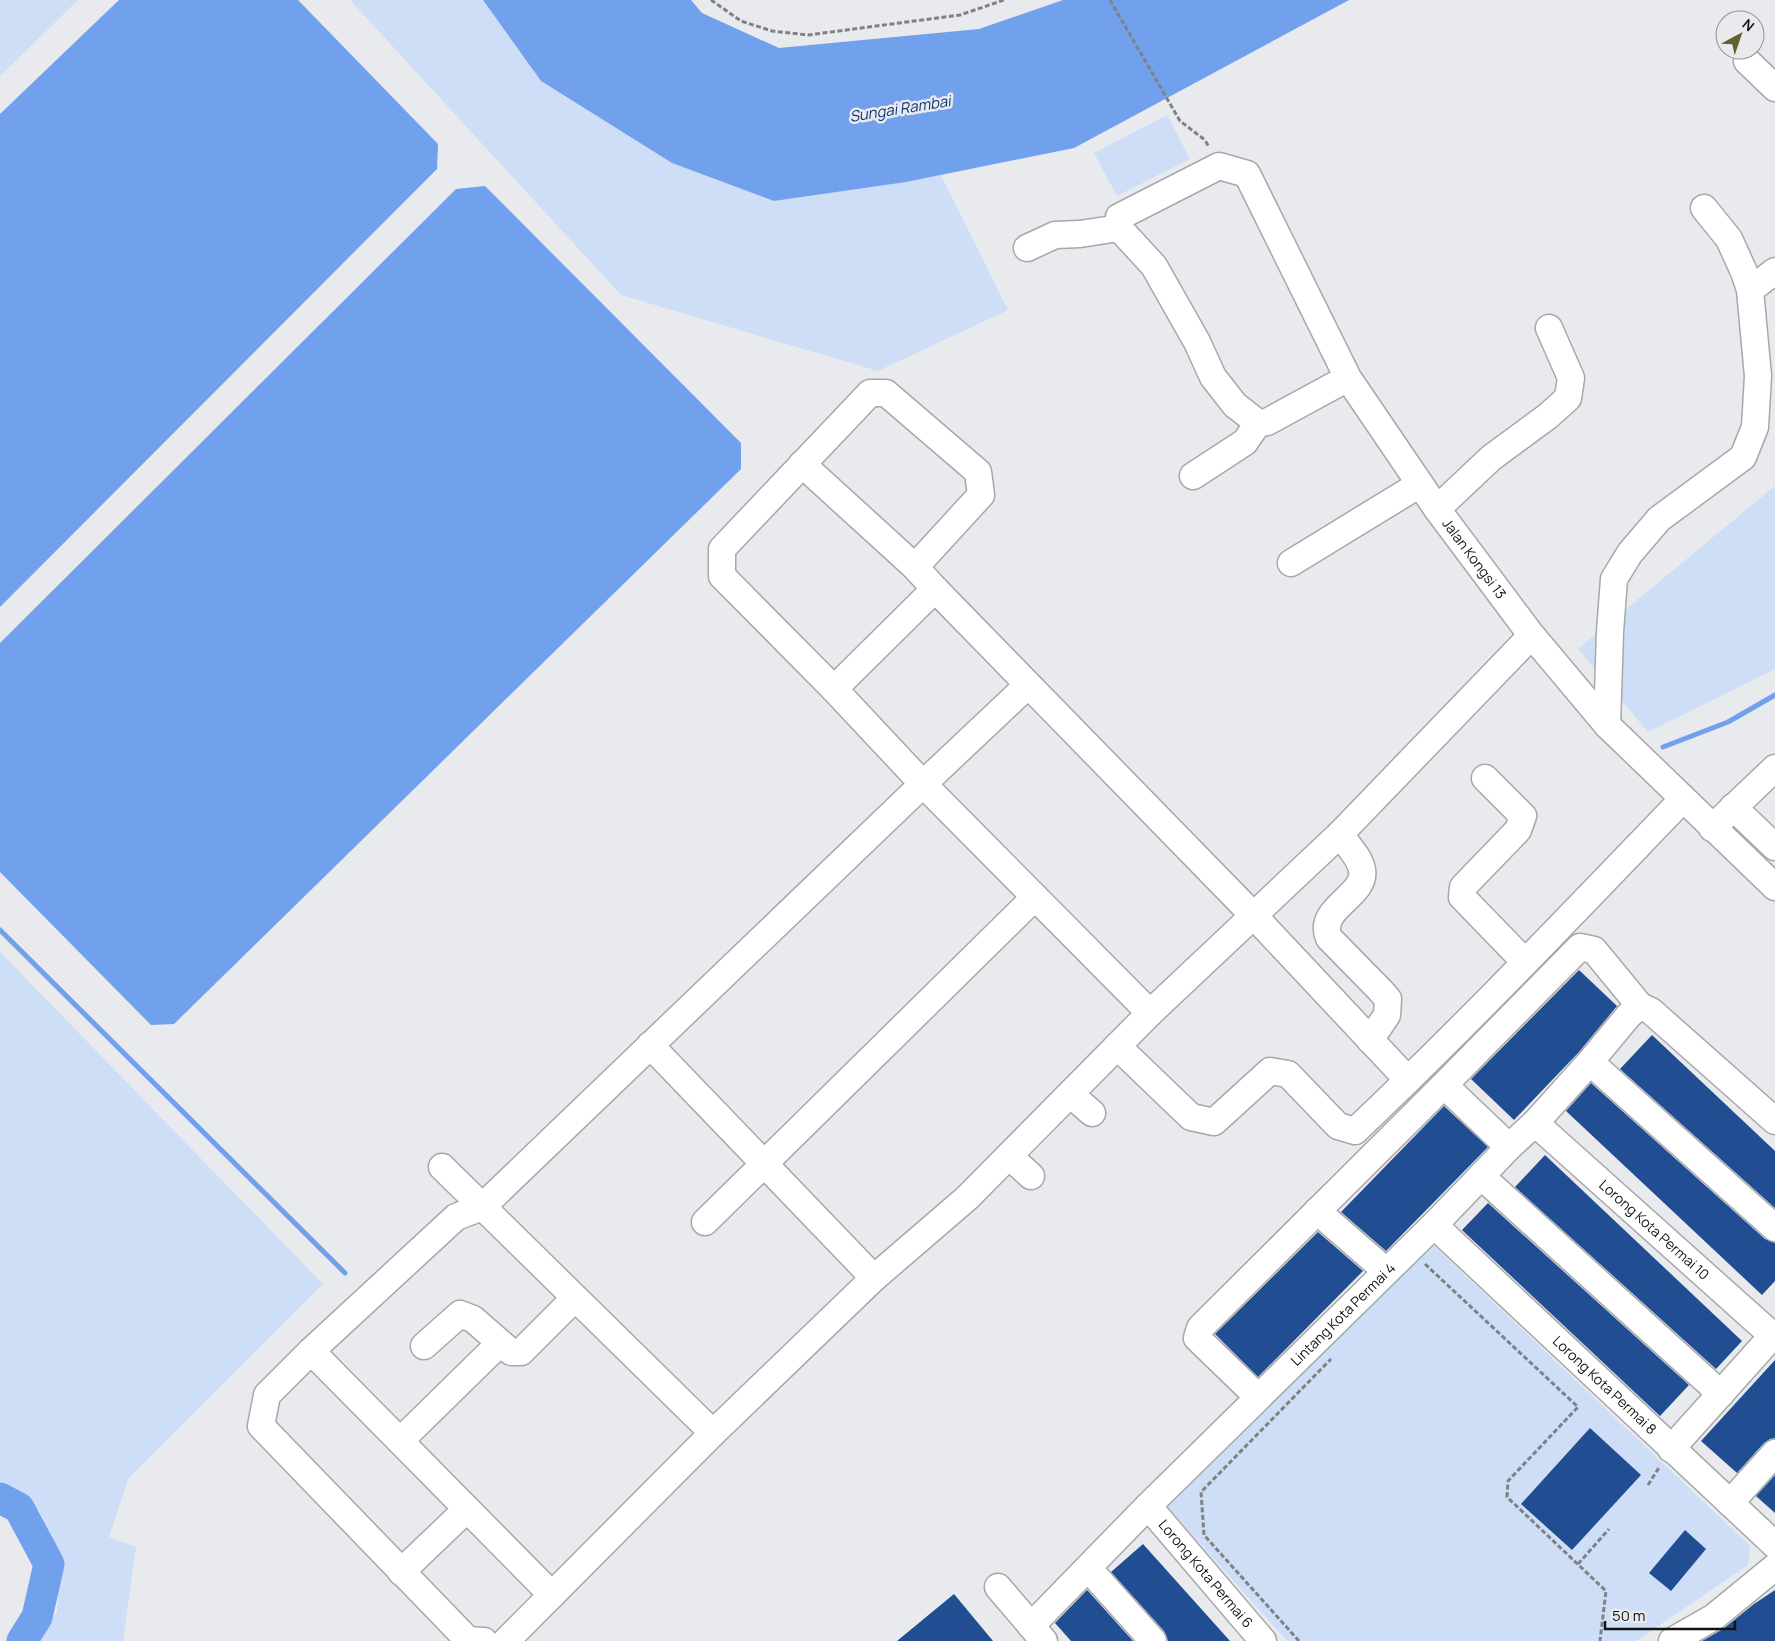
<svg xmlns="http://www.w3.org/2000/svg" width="1775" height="1641" viewBox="0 0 1775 1641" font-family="Manrope,sans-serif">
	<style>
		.green { fill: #cedef7 }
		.water { fill: #71a0ed }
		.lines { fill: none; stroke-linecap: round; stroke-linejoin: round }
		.stream { stroke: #71a0ed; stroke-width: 5 }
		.river { stroke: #71a0ed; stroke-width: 31 }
		.building { fill: #214d92 }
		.minor-casing { stroke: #a6a8ab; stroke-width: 29 }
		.path { stroke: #7f8183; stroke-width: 3; stroke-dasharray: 5 2.5; stroke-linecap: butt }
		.minor { stroke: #fff; stroke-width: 26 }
		.labels { text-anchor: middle; stroke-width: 5; stroke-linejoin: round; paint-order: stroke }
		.street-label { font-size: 14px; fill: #111213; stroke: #e8eaed }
		.water-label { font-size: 15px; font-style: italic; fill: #093477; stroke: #e8eaed }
	</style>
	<rect width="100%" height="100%" fill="#e8eaed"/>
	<g class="green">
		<path d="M0,0H78L0,76Z"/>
		<path d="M350,0H483L541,81L672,163L774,201L905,182L941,175L1008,310L878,371L621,295Z"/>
		<path d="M1167,115L1190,159L1117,196L1094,153Z"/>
		<path d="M1775,486V669L1648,732L1578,649Z"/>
		<path d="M0,952L323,1284L128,1479L109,1537L136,1547L123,1641H37L57,1612L60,1554L39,1511L0,1487Z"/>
		<path d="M1429,1241L1750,1546L1748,1565L1636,1641H1287L1165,1504Z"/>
	</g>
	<g class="water">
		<path d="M119,0H298L438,144L437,169L0,607V114Z"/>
		<path d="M483,0H691L702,13L779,48L979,29L1063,0H1349L1074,148L906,182L774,201L672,163L541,81Z"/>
		<path d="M485,186L741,443V469L174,1024L151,1025L0,872V643L456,189Z"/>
	</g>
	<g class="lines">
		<g class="stream">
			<path d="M1663,747L1728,722L1775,695"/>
			<path d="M0,930L345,1273"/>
		</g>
		<path class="river" d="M0,1498L19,1508L49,1564L37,1617L22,1641"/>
	</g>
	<g class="building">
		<path d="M1579,970L1617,1006L1579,1052L1514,1120L1471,1079Z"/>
		<path d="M1652,1035L1775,1151V1208L1620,1069Z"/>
		<path d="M1591,1083L1765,1239L1775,1243V1281L1762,1295L1566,1111Z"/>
		<path d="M1444,1106L1488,1147L1386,1251L1341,1212Z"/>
		<path d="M1545,1155L1742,1341L1716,1369L1515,1187Z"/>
		<path d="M1488,1203L1689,1385L1660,1416L1462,1230Z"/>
		<path d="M1318,1232L1363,1271L1258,1377L1215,1334Z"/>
		<path d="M1775,1360V1438L1770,1439L1764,1443L1737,1473L1701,1441Z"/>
		<path d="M1590,1428L1641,1475L1572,1550L1521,1504Z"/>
		<path d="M1775,1475V1513L1756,1496Z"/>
		<path d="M1685,1530L1706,1549L1671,1591L1649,1573Z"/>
		<path d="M1143,1544L1230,1641H1168L1164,1631L1111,1572Z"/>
		<path d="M1087,1590L1089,1592L1133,1641H1071L1055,1623Z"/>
		<path d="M1775,1590V1641H1702L1723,1629L1754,1604Z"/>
		<path d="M954,1594L993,1641H897Z"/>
	</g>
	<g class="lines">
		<defs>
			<g id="minor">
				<path d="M1747,61L1775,88"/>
				<path d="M1027,248L1055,235L1080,234L1119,228"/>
				<path d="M1750,290L1775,271"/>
				<path id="s1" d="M1348,378L1267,422L1258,423L1235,405L1213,377L1197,342L1154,266L1119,228V217L1219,166L1247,174L1348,378L1437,509L1529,632L1607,725L1775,887"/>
				<path d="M802,464L915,567L935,589L1254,916L1408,1080"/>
				<path d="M1193,476L1245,442L1258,423"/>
				<path d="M1437,509L1491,458L1548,416L1568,398L1571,378L1549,328"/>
				<path d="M1291,563L1420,484"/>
				<path d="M915,567L981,495L978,472L886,393H870L722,549V576L834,689L923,784L1150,1013"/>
				<path d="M834,689L935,589"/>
				<path d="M1607,725L1610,632L1614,579L1630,553L1659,519L1743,457L1755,427L1758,376L1750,290L1744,272L1729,239L1704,208"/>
				<path d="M1485,778L1523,816L1518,830L1463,887L1462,897L1525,962"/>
				<path d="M1733,807L1775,847"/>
				<path d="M1712,828L1775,768"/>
				<path d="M1340,834C1347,845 1360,857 1362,870C1367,896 1316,908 1329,938L1380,990L1388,999L1387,1015L1370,1040"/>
				<path d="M650,1045L874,1278"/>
				<path d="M1117,1046L1191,1117L1214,1122L1270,1071L1288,1074L1338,1126L1355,1131C1468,1024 1575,911 1682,800"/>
				<path d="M1590,1062L1775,1228"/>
				<path d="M1444,1085L1509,1147"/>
				<path d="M1070,1094L1092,1113"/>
				<path id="s2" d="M1535,1123L1773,1336"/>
				<path d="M1009,1156L1031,1176"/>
				<path d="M442,1167L713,1433"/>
				<path d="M1481,1176L1721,1394"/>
				<path d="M1317,1211L1386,1271"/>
				<path d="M705,1222L1035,897"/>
				<path id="s3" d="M1434,1225L1775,1545"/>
				<path d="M424,1346L460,1314L473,1319L511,1352H521L575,1298"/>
				<path d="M311,1351L552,1595"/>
				<path d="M1258,1397L1197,1338L1200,1328L1444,1085L1580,947L1594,950L1640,1006"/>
				<path d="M400,1441L500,1343"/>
				<path d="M1671,1449L1775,1333"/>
				<path d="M1730,1503L1775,1453"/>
				<path id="s4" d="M1148,1506L1263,1641"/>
				<path d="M1088,1568L1153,1641"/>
				<path d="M401,1572L467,1509"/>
				<path d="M998,1587L1044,1641"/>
				<path id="s5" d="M1031,1626L1148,1506L1434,1225L1509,1147L1535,1123L1590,1062L1629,1015L1640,1006L1651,1011L1775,1121"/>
				<path d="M484,1641L468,1640L261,1426L267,1395L311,1351L456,1217L482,1207L923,784L1028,685"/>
				<path d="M506,1641L713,1433L874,1278L967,1198L1150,1013L1340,834L1531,636"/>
				<path d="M1672,1641L1714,1617L1775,1567"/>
			</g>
		</defs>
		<use href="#minor" class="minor-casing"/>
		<g class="path">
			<path d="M711,0L741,21L772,31L808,35L960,15L1004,0"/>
			<path d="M1110,0L1180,121L1205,140L1209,147"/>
			<path d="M1425,1264L1578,1407L1508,1481L1507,1497L1606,1591L1600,1641"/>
			<path d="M1648,1485L1660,1466"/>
			<path d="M1578,1564L1609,1529"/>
			<path d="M1299,1641L1204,1535L1201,1492L1331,1359"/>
		</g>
		<use href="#minor" class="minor"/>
	</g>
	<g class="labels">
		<g class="street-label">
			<text dy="5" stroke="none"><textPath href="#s1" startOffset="944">Jalan Kongsi 13</textPath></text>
			<text dy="5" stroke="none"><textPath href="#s2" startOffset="160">Lorong Kota Permai 10</textPath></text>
			<text dy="5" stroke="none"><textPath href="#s5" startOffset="441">Lintang Kota Permai 4</textPath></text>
			<text dy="5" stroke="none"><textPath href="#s3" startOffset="234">Lorong Kota Permai 8</textPath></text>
			<text dy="5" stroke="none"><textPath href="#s4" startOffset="89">Lorong Kota Permai 6</textPath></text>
		</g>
		<g class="water-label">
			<text transform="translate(900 109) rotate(-9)" y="5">Sungai Rambai</text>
		</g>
	</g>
	<g transform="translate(1740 35) rotate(40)"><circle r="24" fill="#e8eaed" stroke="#929496"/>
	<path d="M0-4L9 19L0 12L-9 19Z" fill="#63612e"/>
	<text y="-8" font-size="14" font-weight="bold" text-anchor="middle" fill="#111213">N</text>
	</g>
	<path d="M1605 1621v8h130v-8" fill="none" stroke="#111213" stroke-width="2.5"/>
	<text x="1612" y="1621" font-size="15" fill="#111213" stroke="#e8eaed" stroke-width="4" paint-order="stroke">50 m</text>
</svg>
